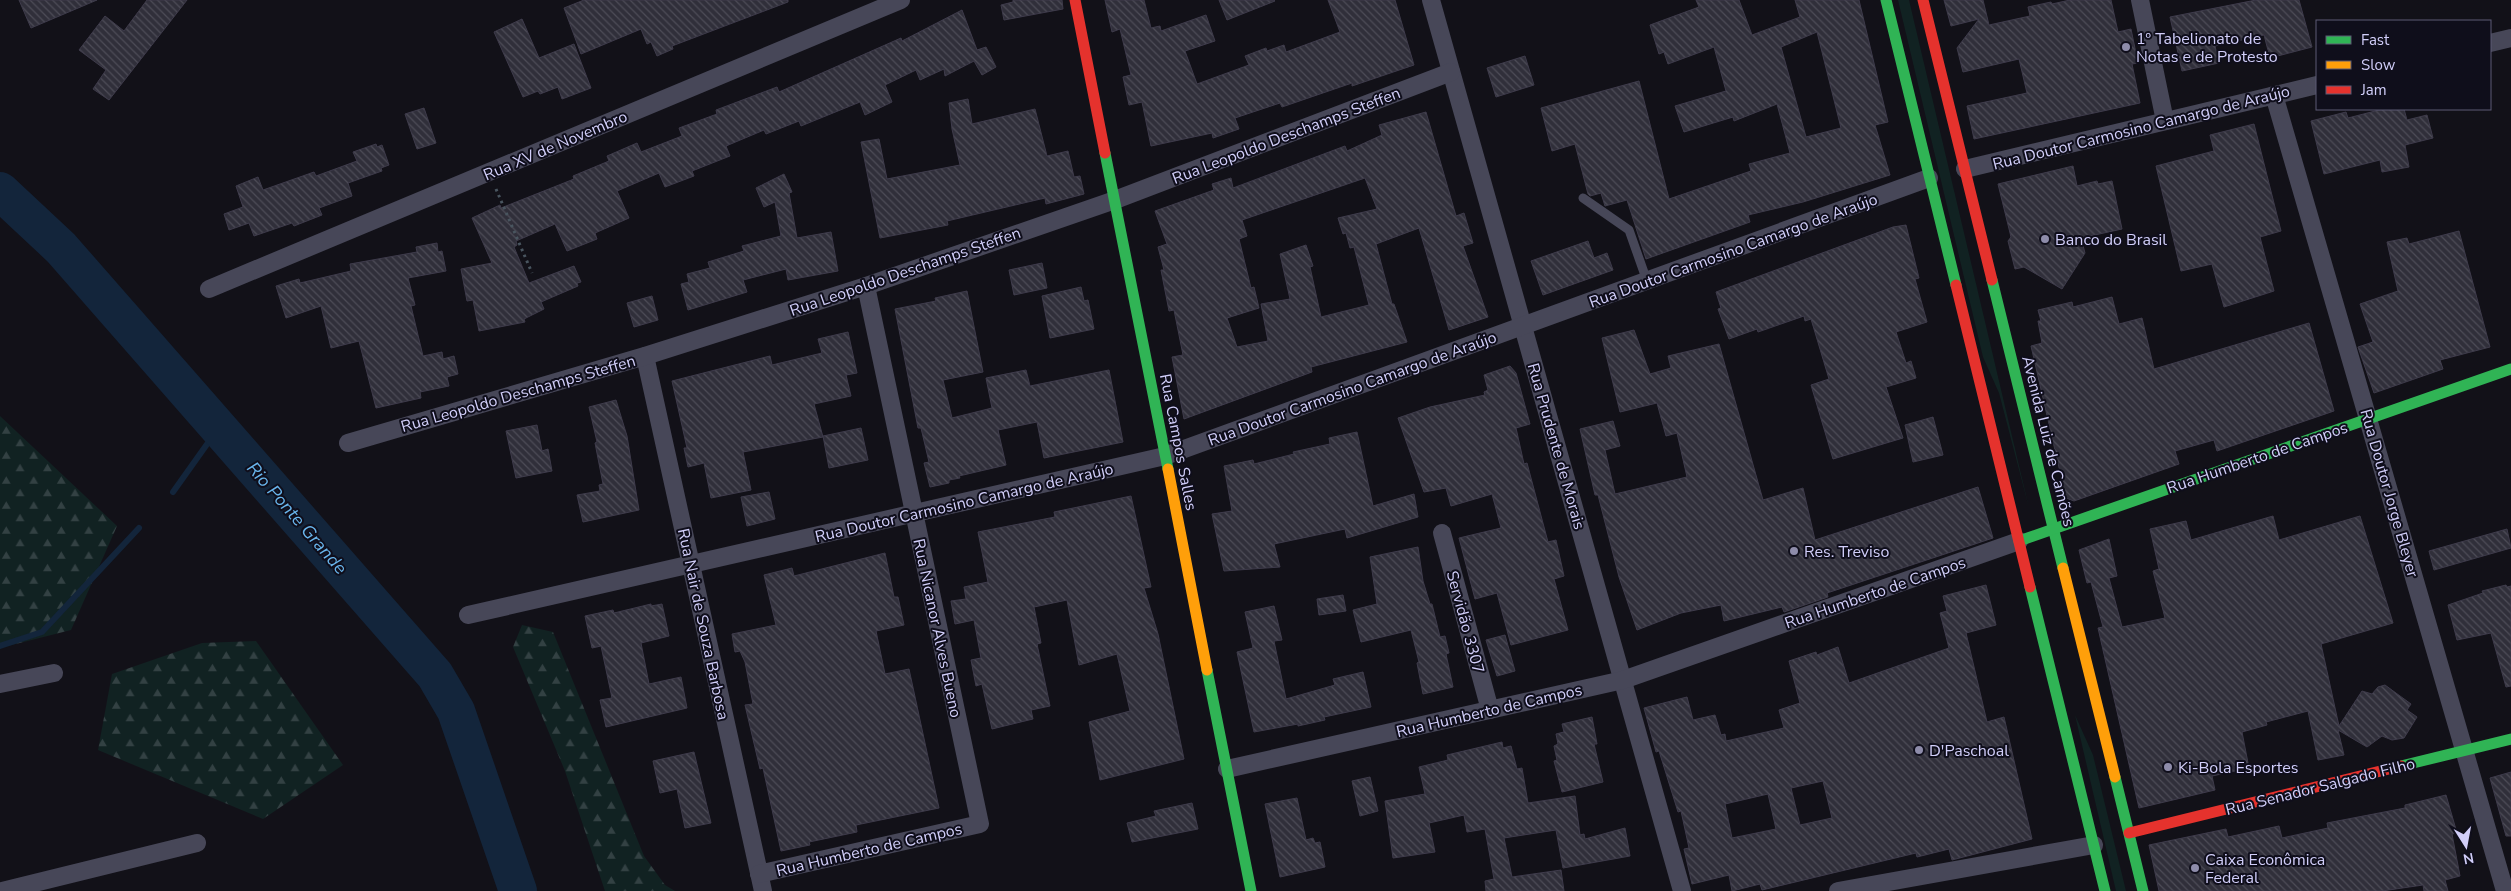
<svg xmlns="http://www.w3.org/2000/svg" width="2511" height="891" viewBox="0 0 2511 891" font-family="'Nunito Sans',sans-serif">
	<style>
		.grass { fill: #122 }
		.forest { fill: url(#forest-firs) }
		.lines { fill: none; stroke-linecap: round; stroke-linejoin: round }
		.stream { stroke: #13253b; stroke-width: 6 }
		.river { stroke: #13253b; stroke-width: 38 }
		.building { fill: url(#building-back-hatch); stroke: #3e3b4b; fill-rule: evenodd }
		.path { stroke: #49555f; stroke-width: 3; stroke-dasharray: 2.5 4; stroke-linecap: butt }
		.lane { stroke: #474758; stroke-width: 9 }
		.street { stroke: #474758; stroke-width: 18 }
		.fast { stroke: #30b455; stroke-width: 11 }
		.slow { stroke: #ff9f0a; stroke-width: 11 }
		.jam { stroke: #e5322d; stroke-width: 11 }
		.poi-dot { fill: #8e8caa; stroke: #0f0e1b; stroke-width: 2 }
		.labels { text-anchor: middle; stroke-width: 4; stroke-linejoin: round; paint-order: stroke }
		.poi-label { font-size: 16px; fill: #d1cef9; stroke: #0f0e1b; text-anchor: start }
		.street-label { font-size: 16px; fill: #d1cef9; stroke: #0f0e1b }
		.water-label { font-size: 18px; font-style: italic; fill: #69b5ec; stroke: #0f0e1b }
	</style>
	<defs>
		<pattern id="forest-firs" width="22" height="20" patternUnits="userSpaceOnUse" patternTransform="scale(1.25)"><rect width="22" height="20" fill="#122"/><path d="M5 1l3.5 6h-7zM16 11l3.5 6h-7z" fill="#334143"/></pattern>
		<pattern id="building-back-hatch" width="6" height="6" patternUnits="userSpaceOnUse" patternTransform="scale(1.25)"><rect width="6" height="6" fill="#302f3a"/><path d="M-1 5l2 2M0 0l6 6M5-1l2 2" fill="none" stroke="#4d4c57"/></pattern>
	</defs>
	<rect width="100%" height="100%" fill="#121118"/>
	<g class="grass">
		<path d="M1898,0H1909L2029,508L1999,393L1983,357Z"/>
		<path d="M2075,715L2093,755L2126,891H2116Z"/>
	</g>
	<g class="forest">
		<path d="M0,416L117,526L71,630L0,648Z"/>
		<path d="M522,625L553,632L644,856L665,885L675,891H605L565,771L513,647Z"/>
		<path d="M256,641L343,765L263,819L98,750L112,674L202,643Z"/>
	</g>
	<g class="lines">
		<g class="stream">
			<path d="M173,492L210,440L214,424"/>
			<path d="M0,646L42,632L139,528"/>
		</g>
		<path class="river" d="M0,191L61,248L435,675L456,711L518,891"/>
	</g>
	<g class="building">
		<path d="M19,0H97L31,28Z"/>
		<path d="M147,0H187L109,100L93,89L106,70L79,50L105,16L124,31Z"/>
		<path d="M584,0H788V2L672,46L673,49L657,56L651,42L647,44L641,29L581,54L564,8Z"/>
		<path d="M1013,0H1062L1063,9L1004,20L1001,5L1013,2Z"/>
		<path d="M1105,0H1144L1151,28L1160,26L1161,31L1206,15L1215,41L1185,51L1197,84L1249,65L1245,56L1266,48L1267,51L1284,45L1286,52L1340,32L1328,0H1395L1414,65L1352,86V83L1282,107L1280,103L1235,118L1239,129L1213,138L1212,133L1151,146L1142,102L1129,105L1123,77L1131,75L1120,29L1112,32Z"/>
		<path d="M1219,0H1274L1275,1L1227,20Z"/>
		<path d="M1696,0H1739L1752,35L1800,17L1795,0H1859L1888,122L1875,125L1890,175L1803,202L1748,215L1750,222L1646,259L1627,200L1605,206L1601,193L1590,196L1588,194L1575,144L1552,151L1541,108L1639,81L1669,199L1751,171L1749,164L1790,153L1777,104L1734,121L1733,117L1684,132L1675,106L1726,91L1714,47L1668,64L1664,52L1659,54L1650,25L1699,7ZM1817,32L1841,128L1806,137L1781,47Z"/>
		<path d="M1944,0H1983L1989,25L2030,16L2028,7L2051,2L2052,4L2070,0H2111L2118,32L2131,29L2138,63L2132,64L2140,103L1974,139L1967,106L2027,93L2019,59L1963,72L1957,48L1979,19L1951,26Z"/>
		<path d="M2256,0H2299L2312,47L2270,58L2264,35L2215,46L2219,63L2182,71L2170,17Z"/>
		<path d="M962,10L977,50L986,47L996,67L982,75L974,61L945,76L944,69L920,80L916,70L885,85L892,102L865,115L860,102L801,126L799,121L766,134L764,130L726,146L730,156L692,171L694,176L665,187L659,173L617,191L629,218L595,233L597,239L567,251L555,224L516,241L517,245L514,247L529,283L574,266L581,282L577,283L578,286L541,302L544,309L524,319L525,322L479,331L473,300L467,301L461,269L492,263L472,218L500,205L501,208L574,179L573,176L609,161L607,156L637,143L641,152L682,136L679,128L717,114L716,110L777,87L779,92L901,38L902,41Z"/>
		<path d="M522,19L539,58L574,44L591,88L562,99L558,87L540,94L538,91L523,97L494,32Z"/>
		<path d="M1525,56L1534,85L1496,97L1487,68Z"/>
		<path d="M968,99L972,124L1035,109L1047,156L1068,151L1074,177L1080,176L1084,194L1046,204L1045,198L947,221L948,225L880,238L861,142L879,139L887,179L960,165L952,129L949,103Z"/>
		<path d="M424,108L436,143L417,149L405,114Z"/>
		<path d="M2383,109H2404L2407,120L2427,115L2433,138L2405,145L2409,167L2382,172L2380,160L2324,174L2311,121L2346,112L2348,118Z"/>
		<path d="M1426,112L1456,216L1464,213L1473,243L1463,246L1488,317L1449,330L1419,228L1376,244L1392,304H1394L1407,342L1311,367L1312,372L1184,419L1172,357L1183,355L1174,310L1169,311L1161,270H1164L1158,247L1167,244L1155,211L1214,190L1212,184L1231,178L1233,188L1345,146L1347,151L1382,135L1379,125ZM1365,178L1377,209L1338,218L1343,234L1346,233L1350,248L1354,247L1369,305L1321,317L1310,267L1313,266L1306,245L1280,254L1290,299L1261,304L1268,341L1237,347L1227,318L1259,308L1254,287L1251,288L1239,239L1247,236L1242,220Z"/>
		<path d="M2254,124L2281,231L2260,237L2274,291L2224,307L2212,264L2181,271L2156,166L2214,151L2210,135Z"/>
		<path d="M376,144L377,147L382,145L389,165L381,168L382,171L348,183L352,196L319,208L322,215L294,226L292,223L254,236L249,223L229,230L224,214L243,207L236,186L258,177L263,190L314,172L316,176L357,161L353,152Z"/>
		<path d="M2073,166L2077,186L2097,181L2098,184L2112,181L2122,229L2081,238L2085,253L2062,289L2024,267L2015,269L2008,241L2011,237L1998,184Z"/>
		<path d="M784,174L792,192L789,193L797,238L831,232L838,271L788,280L786,269L743,280L747,292L688,310L681,284L689,282L687,274L710,268L708,262L744,251L742,246L781,236L775,202L764,207L756,188Z"/>
		<path d="M1906,225L1919,278L1915,279L1927,322L1896,332L1906,363L1911,361L1916,378L1886,387L1903,438L1833,459L1811,385L1829,379L1811,319L1805,321L1804,316L1758,332L1757,329L1729,339L1718,309L1721,308L1716,292L1893,227Z"/>
		<path d="M2459,231L2490,347L2440,360L2443,369L2374,393L2358,347L2373,342L2360,304L2398,291L2387,242L2407,238L2409,244Z"/>
		<path d="M1588,241L1594,258L1607,253L1613,270L1543,295L1531,261Z"/>
		<path d="M437,243L438,252L442,251L446,271L408,278L415,305L411,306L423,356L442,352L443,359L454,356L458,374L447,377L449,386L420,392L421,398L376,408L359,341L331,348L321,306L286,318L276,286L299,279L300,283L351,271L350,264L417,252L416,247Z"/>
		<path d="M1042,263L1047,288L1014,295L1009,270Z"/>
		<path d="M1081,287L1084,301L1088,300L1094,329L1050,338L1042,296Z"/>
		<path d="M967,291L983,372L943,380L952,418L992,408L986,378L1026,370L1030,386L1109,370L1123,442L1044,458L1037,422L998,430L1006,465L959,476L960,478L949,480V483L930,487L924,463L929,462L921,428H918L895,309L936,301L935,298Z"/>
		<path d="M652,296L658,320L634,327L627,303Z"/>
		<path d="M2112,297L2119,324L2142,318L2154,369L2309,323L2334,411L2217,451L2214,440L2175,451L2179,464L2074,501L2066,498L2031,346L2042,343L2038,321H2041L2038,310L2072,302L2073,307Z"/>
		<path d="M1634,330L1650,374L1671,368L1668,356L1719,344L1763,500L1803,488L1815,540L1978,487L1993,538L1827,593L1828,597L1784,612L1782,607L1724,621L1721,605L1681,613L1637,630L1619,577L1598,495H1595L1580,429L1613,421L1620,446L1605,450L1615,494L1687,477L1677,433L1666,436L1657,403L1620,412L1602,338Z"/>
		<path d="M848,332L857,373L846,375L851,396L814,404L823,437L743,452L751,490L711,498L704,463L688,467L684,448H687L672,381L770,356L772,365L822,353L818,339Z"/>
		<path d="M1510,366L1516,373L1530,424L1516,428L1524,464L1527,463L1548,542L1556,540L1564,576L1554,579L1568,630L1511,645L1497,593L1475,599L1459,538L1501,528L1492,494L1451,506L1446,488L1424,492L1398,418L1430,407L1485,395L1484,392L1488,390L1484,375Z"/>
		<path d="M616,400L627,436L639,510L583,522L577,495L600,491L599,485L603,484L595,443L597,442L589,407Z"/>
		<path d="M1933,417L1943,455L1913,462L1905,425Z"/>
		<path d="M537,425L542,451L548,449L552,471L516,478L506,431Z"/>
		<path d="M861,428L868,460L829,468L823,436Z"/>
		<path d="M1357,432L1373,506L1414,494L1418,517L1347,538L1345,529L1274,544L1280,567L1224,571L1212,514L1232,511L1224,466L1253,460L1254,464L1294,454L1293,452L1330,444L1329,438Z"/>
		<path d="M769,492L775,519L747,526L741,497Z"/>
		<path d="M1131,496L1151,587L1144,588L1158,634L1184,759L1100,780L1089,722L1130,711L1117,654L1079,665L1067,600L1034,607L1041,643L1037,644L1050,706L1031,710L1033,719L992,729L982,684L976,686L971,660L981,658L974,620L955,624L951,601L966,599L964,587L988,582L978,532L1055,517L1054,512Z"/>
		<path d="M2273,516L2279,540L2360,516L2393,623L2321,644L2339,726L2362,691L2372,694L2378,687L2385,685L2411,704L2407,710L2417,717L2404,738L2392,740L2382,736L2367,747L2338,730L2344,755L2318,760L2308,711L2266,722L2267,725L2242,732L2249,768L2212,776L2215,790L2139,808L2098,628L2103,627L2091,582L2087,583L2079,550L2109,539L2117,576L2109,578L2122,627L2165,618L2153,571L2159,569L2150,529L2186,521L2191,540Z"/>
		<path d="M2507,529L2511,548L2434,570L2429,551Z"/>
		<path d="M1418,547L1423,581L1430,604H1432L1440,637L1445,636L1449,653L1446,654L1453,687L1423,694L1417,663L1419,662L1411,630L1361,642L1353,610L1377,604L1370,557Z"/>
		<path d="M885,553L894,597H898L904,625L876,631L885,674L909,669L939,808L856,825L857,832L809,842L810,845L781,851L763,768L760,769L745,705L753,704L745,662L740,651L735,652L732,634L776,625L764,575L792,568L794,576Z"/>
		<path d="M1986,585L1996,625L1966,633L1987,722L2004,717L2032,839L1952,860L1949,849L1917,857L1916,853L1762,890L1760,884L1732,891L1729,875L1692,884L1684,849L1689,848L1681,811L1678,812L1659,751L1656,752L1644,708L1687,697L1693,720L1715,715L1721,735L1725,734L1726,741L1784,728L1779,710L1800,703L1789,661L1816,652L1817,655L1838,647L1849,683L1949,648L1940,613L1947,611L1943,596ZM1823,781L1832,818L1800,825L1791,788ZM1768,794L1776,829L1732,838L1725,804Z"/>
		<path d="M2506,585L2507,587L2511,586V686L2506,687L2491,633L2457,640L2448,605L2483,593L2482,591Z"/>
		<path d="M1343,595L1346,611L1319,615L1317,599Z"/>
		<path d="M651,604V606L662,604L669,636L641,643L649,684L681,677L687,708L606,727L600,700L612,698L601,646L592,648L585,616L613,610L614,613Z"/>
		<path d="M1274,606L1282,640L1274,641L1286,699L1335,685L1333,679L1363,672L1371,707L1324,717L1325,720L1298,726V724L1254,732L1237,652L1253,648L1245,612Z"/>
		<path d="M1505,635L1515,671L1497,676L1486,640Z"/>
		<path d="M1592,717L1597,744H1594L1603,782L1562,792L1554,761L1557,760L1554,746L1558,744L1556,734L1564,732L1562,724Z"/>
		<path d="M1502,742L1503,748L1511,746L1517,769L1522,768L1528,803L1575,796L1580,835L1584,834L1585,839L1625,828L1630,856L1563,868L1556,830L1504,838L1512,877L1561,870L1564,891H1486L1485,881L1494,879L1485,829L1467,832L1464,815L1429,823L1435,852L1393,858L1385,801L1425,794L1419,767L1448,760L1447,755Z"/>
		<path d="M694,752L711,823L685,828L677,789L660,793L653,761Z"/>
		<path d="M2511,772V836H2506L2490,778Z"/>
		<path d="M1370,777L1378,811L1360,816L1352,781Z"/>
		<path d="M2446,795L2457,833L2452,834L2460,876L2445,880L2448,891H2424L2423,885L2382,891H2159L2149,845L2226,829L2228,837L2279,826L2282,838L2328,828L2327,823L2405,808V805Z"/>
		<path d="M1297,798L1306,840L1313,838L1315,843L1320,842L1325,867L1280,877L1265,804Z"/>
		<path d="M1192,803L1198,829L1132,842L1127,823L1156,816L1154,811Z"/>
	</g>
	<g class="lines">
		<path class="path" d="M496,189L532,273"/>
		<path class="lane" d="M1583,198L1629,230L1647,281"/>
		<g class="street">
			<path d="M1431,0L1682,891"/>
			<path d="M2140,0L2165,121"/>
			<path d="M2490,43L2511,38"/>
			<path d="M2274,95L2505,891"/>
			<path d="M1965,169L2317,85"/>
			<path d="M209,289L901,0"/>
			<path d="M645,356L763,891"/>
			<path d="M348,443L645,356L866,286L1115,200L1451,72"/>
			<path d="M1442,533L1490,710"/>
			<path d="M468,615L1165,456L1929,178"/>
			<path d="M0,684L54,673"/>
			<path d="M1227,769L1623,680L2019,541"/>
			<path d="M759,874L980,824L866,286"/>
			<path d="M2,891L197,843"/>
			<path d="M1838,891L2094,845"/>
		</g>
		<g class="fast">
			<path d="M1886,0L1956,285"/>
			<path d="M1105,153L1168,469"/>
			<path d="M1992,280L2063,568"/>
			<path d="M2019,541L2511,369"/>
			<path d="M2030,587L2105,891"/>
			<path d="M1207,670L1251,891"/>
			<path d="M2401,766L2511,739"/>
			<path d="M2115,777L2143,891"/>
		</g>
		<g class="slow">
			<path d="M1168,469L1207,670"/>
			<path d="M2063,568L2115,777"/>
		</g>
		<g class="jam">
			<path d="M1075,0L1105,153"/>
			<path d="M1923,0L1992,280"/>
			<path d="M1956,285L2030,587"/>
			<path d="M2129,833L2401,766"/>
		</g>
	</g>
	<g class="poi-dot">
		<circle cx="2126" cy="47" r="5"/>
		<circle cx="2045" cy="239" r="5"/>
		<circle cx="1794" cy="551" r="5"/>
		<circle cx="1919" cy="750" r="5"/>
		<circle cx="2168" cy="767" r="5"/>
		<circle cx="2195" cy="868" r="5"/>
	</g>
	<g class="labels">
		<g class="poi-label">
			<text x="2136" y="44">1º Tabelionato de<tspan x="2136" dy="18">Notas e de Protesto</tspan></text>
			<text x="2055" y="245">Banco do Brasil</text>
			<text x="1804" y="557">Res. Treviso</text>
			<text x="1929" y="756">D'Paschoal</text>
			<text x="2178" y="773">Ki-Bola Esportes</text>
			<text x="2205" y="865">Caixa Econômica<tspan x="2205" dy="18">Federal</tspan></text>
		</g>
		<g class="street-label">
			<text transform="translate(2141 127) rotate(-14)" y="6">Rua Doutor Carmosino Camargo de Araújo</text>
			<text transform="translate(1286 135) rotate(-21)" y="6">Rua Leopoldo Deschamps Steffen</text>
			<text transform="translate(555 145) rotate(-23)" y="6">Rua XV de Novembro</text>
			<text transform="translate(1733 250) rotate(-20)" y="6">Rua Doutor Carmosino Camargo de Araújo</text>
			<text transform="translate(905 271) rotate(-19)" y="6">Rua Leopoldo Deschamps Steffen</text>
			<text transform="translate(1352 388) rotate(-20)" y="6">Rua Doutor Carmosino Camargo de Araújo</text>
			<text transform="translate(518 393) rotate(-16)" y="6">Rua Leopoldo Deschamps Steffen</text>
			<text transform="translate(2049 441) rotate(76)" y="6">Avenida Luiz de Camões</text>
			<text transform="translate(1179 442) rotate(79)" y="6">Rua Campos Salles</text>
			<text transform="translate(1557 446) rotate(74)" y="6">Rua Prudente de Morais</text>
			<text transform="translate(2257 457) rotate(-19)" y="6">Rua Humberto de Campos</text>
			<text transform="translate(2390 493) rotate(74)" y="6">Rua Doutor Jorge Bleyer</text>
			<text transform="translate(964 502) rotate(-13)" y="6">Rua Doutor Carmosino Camargo de Araújo</text>
			<text transform="translate(1875 592) rotate(-19)" y="6">Rua Humberto de Campos</text>
			<text transform="translate(1466 622) rotate(75)" y="6">Servidão 3307</text>
			<text transform="translate(704 624) rotate(78)" y="6">Rua Nair de Souza Barbosa</text>
			<text transform="translate(938 628) rotate(78)" y="6">Rua Nicanor Alves Bueno</text>
			<text transform="translate(1489 710) rotate(-13)" y="6">Rua Humberto de Campos</text>
			<text transform="translate(2320 786) rotate(-14)" y="6">Rua Senador Salgado Filho</text>
			<text transform="translate(869 849) rotate(-13)" y="6">Rua Humberto de Campos</text>
		</g>
		<g class="water-label">
			<text transform="translate(297 518) rotate(49)" y="6">Rio Ponte Grande</text>
		</g>
	</g>
	<rect x="2316" y="20" width="175" height="90" fill="#0f0e1b" stroke="#5d5b74"/>
	<rect x="2326" y="36" width="25" height="8" fill="#30b455" stroke="#5d5b74"/>
	<text x="2361" y="45" font-size="15" fill="#d1cef9">Fast</text>
	<rect x="2326" y="61" width="25" height="8" fill="#ff9f0a" stroke="#5d5b74"/>
	<text x="2361" y="70" font-size="15" fill="#d1cef9">Slow</text>
	<rect x="2326" y="86" width="25" height="8" fill="#e5322d" stroke="#5d5b74"/>
	<text x="2361" y="95" font-size="15" fill="#d1cef9">Jam</text>
	<g transform="translate(2466 846) rotate(169)" stroke="#0f0e1b" stroke-width="4" paint-order="stroke">
	<path d="M0-4L9 19L0 12L-9 19Z" fill="#d1cef9"/>
	<text y="-8" font-size="14" font-weight="bold" text-anchor="middle" fill="#d1cef9">N</text>
	</g>
</svg>
